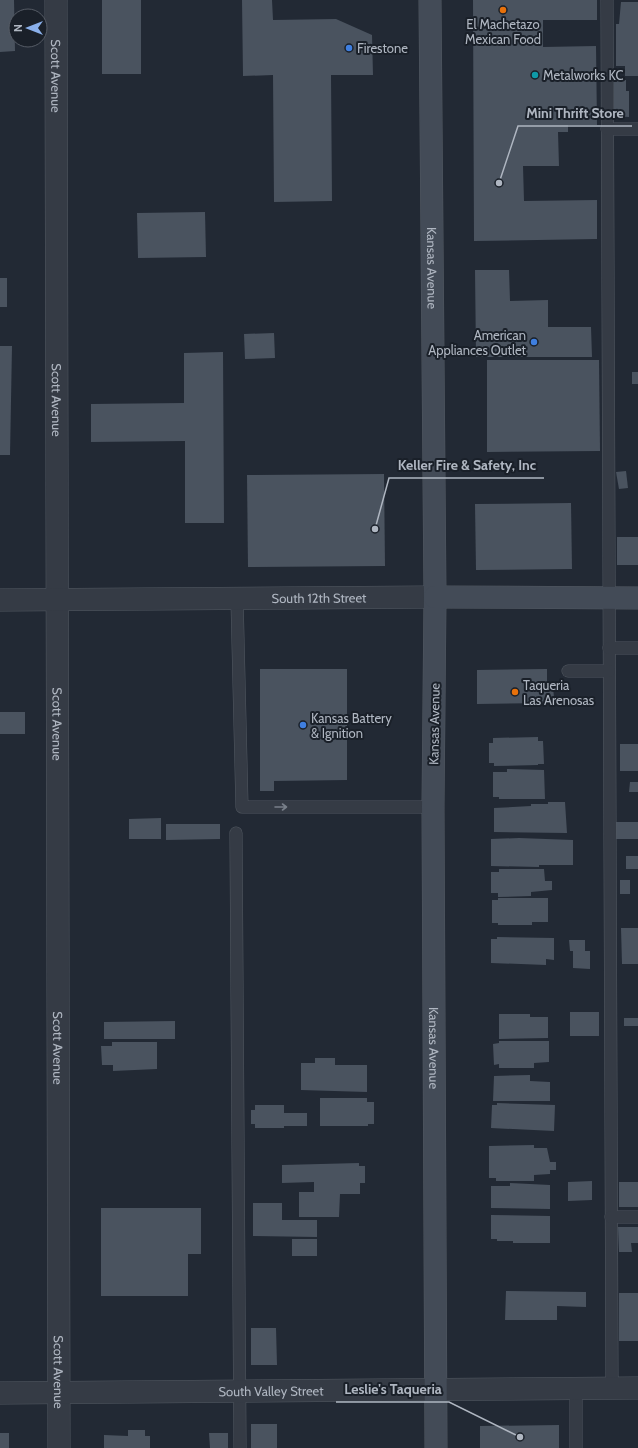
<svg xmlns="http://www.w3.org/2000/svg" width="638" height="1448" viewBox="0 0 638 1448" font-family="Cabin,sans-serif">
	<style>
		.building { fill: #4a535f }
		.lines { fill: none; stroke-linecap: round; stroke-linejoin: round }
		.lane-casing { stroke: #525962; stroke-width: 13 }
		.street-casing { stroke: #525962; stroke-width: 23 }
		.secondary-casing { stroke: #525962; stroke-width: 23 }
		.lane { stroke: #353b45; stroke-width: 12 }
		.street { stroke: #353b45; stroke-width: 22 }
		.secondary { stroke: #434b57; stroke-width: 22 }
		.oneway { stroke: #787f89 }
		.food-dot { fill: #e8710a; stroke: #1a2029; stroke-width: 1.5 }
		.shop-dot { fill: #3f7fe0; stroke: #1a2029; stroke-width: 1.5 }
		.culture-dot { fill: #0f9aa8; stroke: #1a2029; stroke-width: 1.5 }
		.labels { text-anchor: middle; stroke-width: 4; stroke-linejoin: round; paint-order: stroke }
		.poi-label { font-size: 13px; fill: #afb6c1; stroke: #1a2029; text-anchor: start }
		.street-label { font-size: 13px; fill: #afb6c1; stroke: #1a2029 }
		.leader { fill: none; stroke: #afb6c1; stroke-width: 1.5 }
		.callout-dot { fill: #afb6c1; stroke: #1a2029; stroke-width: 1.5 }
		.callout-label { font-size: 14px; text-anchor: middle; font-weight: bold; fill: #afb6c1; stroke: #1a2029; stroke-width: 4; stroke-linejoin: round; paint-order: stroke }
	</style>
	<rect width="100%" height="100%" fill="#222934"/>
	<g class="building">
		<path d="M0,0H14L15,51L0,52Z"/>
		<rect x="102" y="0" width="39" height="74"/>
		<path d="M242,0H272L273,20L336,19L372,35L373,75H331L332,201L274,202L273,75L243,76Z"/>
		<path d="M473,0H597V20H543V47L596,46L597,125H568V132H558L559,166H523L524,201L597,200V239L474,241Z"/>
		<path d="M621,2H638V76H625V66H616V24H619Z"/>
		<path d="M614,80H626V91H629V117L614,116Z"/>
		<path d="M205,212L206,257L138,258L137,213Z"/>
		<path d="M475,270H509L510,301L548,300V327H591L592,357H476Z"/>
		<rect x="0" y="278" width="7" height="29"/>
		<path d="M274,333L275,358L245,359L244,334Z"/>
		<path d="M0,346H12L10,455H0Z"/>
		<path d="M223,352L224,523H185V441L91,442V404L184,403V353Z"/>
		<path d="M487,360H599L600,451L487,452Z"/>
		<rect x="632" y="372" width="6" height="12"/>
		<path d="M626,471L628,488L619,489L616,472Z"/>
		<path d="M384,474L385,566L248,567L247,475Z"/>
		<path d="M571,503L572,569L476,570L475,504Z"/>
		<rect x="617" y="537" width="21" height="28"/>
		<path d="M260,669H347V780L274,781V791H260Z"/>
		<path d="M547,669V686H553L554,698H547V703L477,704V670Z"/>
		<rect x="0" y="712" width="25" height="22"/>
		<path d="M538,737V741H543L544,764H538V765L494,766V763H489V743H493V738Z"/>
		<rect x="620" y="744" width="18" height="27"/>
		<path d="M507,769L544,770L545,799H499V797H493V772H507Z"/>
		<path d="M630,782H638V792H629Z"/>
		<path d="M548,802H565L567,833L494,832V808L531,806V804H548Z"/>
		<path d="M161,818V839H129V819Z"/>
		<rect x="616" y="822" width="22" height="17"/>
		<path d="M166,824H220V839L166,840Z"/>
		<path d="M519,838L573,840V865H539V867L491,866V839Z"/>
		<rect x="626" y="856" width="12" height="13"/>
		<path d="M499,869H544L545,881H552V890L531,892V896L498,897V893H491V872H499Z"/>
		<rect x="620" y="880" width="10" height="14"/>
		<path d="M498,898H548V922H532V925H498V923H492V900H498Z"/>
		<path d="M621,928H638V964H622Z"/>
		<path d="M497,937L554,938V960L546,959V965L491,963V939H497Z"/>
		<path d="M569,940H585V951H578H590V969L573,968V951H570Z"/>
		<rect x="570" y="1012" width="29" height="24"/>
		<path d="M499,1014H530V1017H548V1038L499,1039Z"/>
		<rect x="624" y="1018" width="14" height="8"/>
		<path d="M175,1021V1039H104V1022Z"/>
		<path d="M499,1041H549V1062L534,1063V1068H499V1064L494,1065L493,1044L499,1043Z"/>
		<path d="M112,1042H157V1069L113,1071V1065H102L101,1046H112Z"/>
		<path d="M315,1058H335V1065H367V1092L301,1090V1063H315Z"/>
		<path d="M530,1075V1081L550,1082V1101H493L494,1076Z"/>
		<path d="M320,1098H367V1102H374V1124H368V1126H320Z"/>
		<path d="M497,1103L555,1105L554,1131L491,1128L492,1105H497Z"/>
		<path d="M255,1105H284V1113H307V1126H284V1128H255V1124H251V1110H255Z"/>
		<path d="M534,1145V1148H547L550,1162H556V1170H550V1174L534,1175V1181H496V1178H489V1146Z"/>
		<path d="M359,1163V1166H365V1183H360V1194H340L339,1217H299V1192H314V1182L282,1183V1165Z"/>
		<path d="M592,1181V1200L568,1201V1182Z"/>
		<rect x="619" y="1182" width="19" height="25"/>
		<path d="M510,1183L550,1185V1209L491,1208V1186H510Z"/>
		<path d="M253,1203H282V1220H317V1237L253,1236Z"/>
		<path d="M101,1208H201V1254H188V1296H101Z"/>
		<path d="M491,1215L550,1216V1243H513V1241H497V1239H491Z"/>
		<path d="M618,1227H638V1243H631L632,1252H619Z"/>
		<rect x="292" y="1239" width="25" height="17"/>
		<path d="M506,1291L586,1292V1307L557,1306V1320H505Z"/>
		<rect x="619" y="1293" width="19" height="48"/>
		<path d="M251,1328H276L277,1365H251Z"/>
		<rect x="251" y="1424" width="26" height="24"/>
		<path d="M559,1425V1448H480V1426Z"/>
		<path d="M128,1430H145V1436H150V1448H104V1435L128,1436Z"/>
		<rect x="0" y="1433" width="9" height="15"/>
		<path d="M209,1433H228V1448H210Z"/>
	</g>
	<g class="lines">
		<defs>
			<g id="lane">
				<path d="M607,0L612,1388"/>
				<path d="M607,129H638"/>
				<path d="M237,599L242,807H433"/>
				<path d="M609,648H638"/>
				<path d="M568,671H609"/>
				<path d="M236,833L240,1448"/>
				<path d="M611,1217H638"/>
				<path d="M576,1388V1448"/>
			</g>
			<g id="street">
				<path id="s1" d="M56,0L59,1448"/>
				<path id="s2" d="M0,600L435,597"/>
				<path id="s3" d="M0,1393L638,1388"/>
			</g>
			<g id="secondary">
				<path id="s4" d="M430,0L435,597L433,807L436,1448"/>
				<path d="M435,597L638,598"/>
			</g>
		</defs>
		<use href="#lane" class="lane-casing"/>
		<use href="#street" class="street-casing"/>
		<use href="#secondary" class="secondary-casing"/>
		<use href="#lane" class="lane"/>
		<use href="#street" class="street"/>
		<use href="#secondary" class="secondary"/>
	</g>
	<defs><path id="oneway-shaft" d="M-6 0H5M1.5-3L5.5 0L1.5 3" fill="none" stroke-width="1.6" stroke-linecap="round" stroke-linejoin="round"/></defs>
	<use class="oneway" href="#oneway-shaft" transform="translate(281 807)"/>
	<g class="food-dot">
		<circle cx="503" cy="10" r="4"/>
		<circle cx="515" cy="692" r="4"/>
	</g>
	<g class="shop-dot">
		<circle cx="349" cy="48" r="4"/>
		<circle cx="534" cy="342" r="4"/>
		<circle cx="303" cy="725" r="4"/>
	</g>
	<circle class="culture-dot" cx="535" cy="75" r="4"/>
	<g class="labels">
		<g class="poi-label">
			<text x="503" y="29" text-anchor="middle">El Machetazo<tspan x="503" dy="15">Mexican Food</tspan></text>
			<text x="357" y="53">Firestone</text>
			<text x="543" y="80">Metalworks KC</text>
			<text x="526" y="340" text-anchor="end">American<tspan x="526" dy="15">Appliances Outlet</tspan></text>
			<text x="523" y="690">Taqueria<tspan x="523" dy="15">Las Arenosas</tspan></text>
			<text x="311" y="723">Kansas Battery<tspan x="311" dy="15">&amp; Ignition</tspan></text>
		</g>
		<g class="street-label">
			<text dy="5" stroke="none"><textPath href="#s1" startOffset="76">Scott Avenue</textPath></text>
			<text dy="5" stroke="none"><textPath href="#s4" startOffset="268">Kansas Avenue</textPath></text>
			<text dy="5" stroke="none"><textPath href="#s1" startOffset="400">Scott Avenue</textPath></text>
			<text dy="5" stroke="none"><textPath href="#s2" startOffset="319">South 12th Street</textPath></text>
			<text dy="5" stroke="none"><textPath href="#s1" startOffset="724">Scott Avenue</textPath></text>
			<text transform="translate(434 724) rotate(-89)" y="5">Kansas Avenue</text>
			<text dy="5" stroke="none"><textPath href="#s1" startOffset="1048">Scott Avenue</textPath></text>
			<text dy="5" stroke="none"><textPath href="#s4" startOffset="1048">Kansas Avenue</textPath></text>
			<text dy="5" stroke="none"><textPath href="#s1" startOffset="1372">Scott Avenue</textPath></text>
			<text dy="5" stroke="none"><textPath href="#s3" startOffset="271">South Valley Street</textPath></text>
		</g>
	</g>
	<path class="leader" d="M499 183L518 126H632M375 529L389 478H544M520 1437L449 1402H336"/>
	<g class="callout-dot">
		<circle cx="499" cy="183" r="4"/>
		<circle cx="375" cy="529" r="4"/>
		<circle cx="520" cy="1437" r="4"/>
	</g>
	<g class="callout-label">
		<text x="575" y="118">Mini Thrift Store</text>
		<text x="467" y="470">Keller Fire &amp; Safety, Inc</text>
		<text x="393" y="1394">Leslie's Taqueria</text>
	</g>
	<g transform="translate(28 28) rotate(270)"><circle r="19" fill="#1a2029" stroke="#565c66"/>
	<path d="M0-3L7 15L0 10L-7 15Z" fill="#8ab0eb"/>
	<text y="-6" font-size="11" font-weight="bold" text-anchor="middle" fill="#afb6c1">N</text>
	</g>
</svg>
